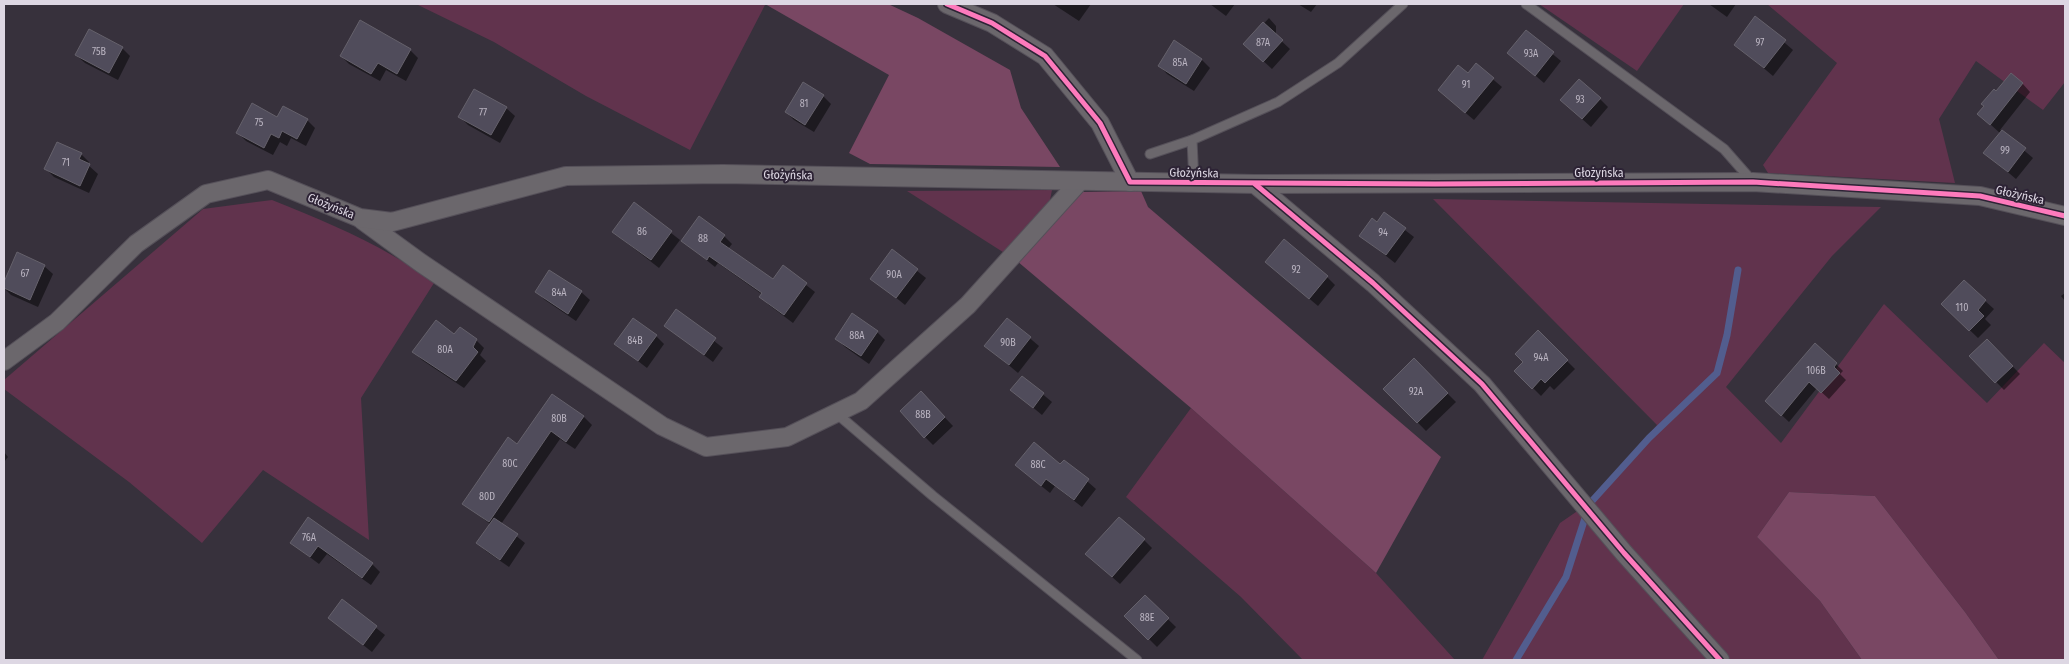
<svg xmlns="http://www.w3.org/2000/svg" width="2069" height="664" viewBox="0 0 2069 664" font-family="'Fira Sans Condensed',sans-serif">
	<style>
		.green { fill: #61334d }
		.forest { fill: #794763 }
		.shadow { fill: #0007 }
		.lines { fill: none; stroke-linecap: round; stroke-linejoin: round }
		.stream { stroke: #525d8e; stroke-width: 7 }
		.building { fill: #504c5b; stroke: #65616b }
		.service-casing { stroke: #555059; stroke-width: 11 }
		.minor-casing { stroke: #555059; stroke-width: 20 }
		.service { stroke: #6b676c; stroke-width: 9 }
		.minor { stroke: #6b676c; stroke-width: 18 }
		.cycleway-casing { stroke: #2d2335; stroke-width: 8 }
		.cycleway { stroke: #fd7abc; stroke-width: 5 }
		.labels { text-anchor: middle; stroke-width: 4; stroke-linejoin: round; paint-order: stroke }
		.number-label { font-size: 10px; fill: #bab4c1 }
		.street-label { font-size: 12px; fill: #ddd7e3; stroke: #2d2335 }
	</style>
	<rect width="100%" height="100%" fill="#37313c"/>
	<g class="green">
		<path d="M416,4H764L765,5L690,150L586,96L494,42Z"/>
		<path d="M1539,4H1684L1637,71Z"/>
		<path d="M1767,4H2065V82L2043,110L1976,61L1939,119L1955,183L1768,173L1763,165L1837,63Z"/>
		<path d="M1052,190L1049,205L1006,254L907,191Z"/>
		<path d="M1433,199L1881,207L1832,256L1726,387L1781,443L1884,304L1987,403L2044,343L2065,363V660H1999L1965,612L1875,496L1789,492L1757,537L1820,601L1862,660H1482L1560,523L1592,501L1657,425Z"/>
		<path d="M272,200C331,224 382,244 434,283L361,398L369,540L263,470L202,543L129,482L4,389V380L203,209Z"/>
		<path d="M1191,408L1376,573L1455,660H1303L1241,597L1126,497Z"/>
	</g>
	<g class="forest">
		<path d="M765,4H888L918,18L1010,70L1021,108L1060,167L870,164L849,153L889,75Z"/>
		<path d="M1141,191L1148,207L1441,457L1376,573L1191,408L1017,261L1083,192Z"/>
		<path d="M1789,492L1875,496L1965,612L1999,660H1862L1820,601L1757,537Z"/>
	</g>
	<g class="shadow">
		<path d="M1053,4H1091L1079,21Z"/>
		<path d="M1210,4H1235L1226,16Z"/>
		<path d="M1298,4H1317L1311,12Z"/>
		<path d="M1709,4H1736L1727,17Z"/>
		<path d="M1269,18L1276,26V36L1290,49L1272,69L1245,44Z"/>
		<path d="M1756,18L1793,50L1773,76L1735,44Z"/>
		<path d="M1526,32L1561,61L1544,83L1509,53Z"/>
		<path d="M1175,42L1202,60L1210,68L1194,91L1167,74L1159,65Z"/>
		<path d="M122,48L130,56L118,80L85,63L76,55Z"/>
		<path d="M410,50L418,58L406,81L386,70L380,81L349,64L341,56Z"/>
		<path d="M1476,65L1502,87L1474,120L1448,98Z"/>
		<path d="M2022,83L2030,92L2000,130L2033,158L2016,179L1985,153L2001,134L1979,114L1996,92Z"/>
		<path d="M823,96L831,104L814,132L794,120L786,112Z"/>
		<path d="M1600,99L1608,107L1591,127L1570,108Z"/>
		<path d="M506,108L515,116L500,143L468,125L460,117Z"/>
		<path d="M278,118L307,120L315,128L306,146L291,138L287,146L280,142L273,155L246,141L238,133Z"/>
		<path d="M81,154L89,162L88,165L98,174L89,193L54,177L46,169Z"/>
		<path d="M634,204L680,240L659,268L613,232Z"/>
		<path d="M1384,214L1414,237L1395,263L1361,236L1378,224Z"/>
		<path d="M724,236L732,244L728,249L773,281L783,267L815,292L793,323L769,305L761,297L763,295L718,263L715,267L683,241Z"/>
		<path d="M892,251L926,278L905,305L872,278Z"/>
		<path d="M18,254L44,266L53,274L38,307L11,295L4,288Z"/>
		<path d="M1266,262L1327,277L1335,285L1318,306Z"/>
		<path d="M550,272L581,292L590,300L576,321L545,300L537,292Z"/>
		<path d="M1964,282L1994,309L1985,319L1991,325L1978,338L1951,312Z"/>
		<path d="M2065,293V301L2061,296Z"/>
		<path d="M676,311L723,348L713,362L665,325Z"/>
		<path d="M1007,319L1039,346L1018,373L986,346Z"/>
		<path d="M877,332L885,340L869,364L845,347L837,339Z"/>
		<path d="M1538,332L1575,369L1554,390L1550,386L1541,396L1516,371L1525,362Z"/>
		<path d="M454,336L476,340L484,348L480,355L486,361L464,388L422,360L414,352Z"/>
		<path d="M656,336L664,344L647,368L616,344Z"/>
		<path d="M1987,340L2020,374L2004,390L1971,356Z"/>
		<path d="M1414,360L1456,402L1426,431L1385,389Z"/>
		<path d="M1836,364L1843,371L1840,374L1846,380L1829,399L1817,388L1789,422L1767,401Z"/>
		<path d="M1022,377L1052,402L1042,415L1012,390Z"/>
		<path d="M553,395L584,417L592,425L575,449L560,439L501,524L525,543L509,567L486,551L478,543L491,525L464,503L518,445Z"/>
		<path d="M929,401L953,426L933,445L925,437Z"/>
		<path d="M4,452L8,457L4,462Z"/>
		<path d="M1064,461L1096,489L1082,507L1055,486L1050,493L1025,473L1060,465Z"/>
		<path d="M308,519L372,564L380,572L371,585L327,554L319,564L291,543Z"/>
		<path d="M1144,540L1152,548L1120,584L1095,562Z"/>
		<path d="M1145,597L1176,627L1157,647L1126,616Z"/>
		<path d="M342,601L385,635L372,652L329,618Z"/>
	</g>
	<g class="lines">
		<g class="stream">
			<path d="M1592,501L1649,438L1717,373L1727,335L1738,270"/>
			<path d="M1516,660L1566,577L1585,518"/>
		</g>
	</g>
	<g class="building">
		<path d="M1755,16L1786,40L1764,68L1734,45Z"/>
		<path d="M360,20L411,49L397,74L378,63L371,74L340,56Z"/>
		<path d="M1263,22L1283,40L1263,62L1243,44Z"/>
		<path d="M89,29L123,47L109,73L75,55Z"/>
		<path d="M1526,30L1554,52L1535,76L1507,53Z"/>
		<path d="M1174,40L1202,59L1186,84L1158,66Z"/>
		<path d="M1476,63L1494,78L1465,113L1438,90L1458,65L1468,73Z"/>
		<path d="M2011,73L2023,83L1990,125L1977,114L1984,106L1981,104L1994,89L1996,91Z"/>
		<path d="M1579,79L1601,98L1582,119L1560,100Z"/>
		<path d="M803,82L824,95L805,125L785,112Z"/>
		<path d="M474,89L507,107L491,135L458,117Z"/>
		<path d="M252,103L277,117L283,106L308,119L297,139L282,131L279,138L271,134L264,148L236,133Z"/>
		<path d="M2002,130L2026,148L2008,172L1983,153Z"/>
		<path d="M57,142L82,153L79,159L90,164L80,186L44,169Z"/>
		<path d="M634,202L672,231L651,260L612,232Z"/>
		<path d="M1384,212L1406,228L1386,255L1359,236L1372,218L1377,222Z"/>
		<path d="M699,216L725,235L720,242L773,279L783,265L807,283L784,315L759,297L762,293L709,256L707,260L681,241Z"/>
		<path d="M1284,239L1328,276L1309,299L1265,262Z"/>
		<path d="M892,249L918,269L896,298L870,279Z"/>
		<path d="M17,252L45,265L30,300L4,288V282Z"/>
		<path d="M549,270L582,291L568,314L535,292Z"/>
		<path d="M1964,280L1986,300L1978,310L1984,316L1969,331L1941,304Z"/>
		<path d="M676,309L716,338L704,355L664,326Z"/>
		<path d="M852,313L878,331L861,356L835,339Z"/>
		<path d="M633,318L657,335L638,361L614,344Z"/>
		<path d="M1007,318L1031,337L1009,365L984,346Z"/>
		<path d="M436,320L454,334L460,327L477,339L473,347L478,352L456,381L412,352Z"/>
		<path d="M1538,330L1568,360L1545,383L1541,379L1532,389L1514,371L1523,362L1515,354Z"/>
		<path d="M1987,339L2013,366L1995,383L1969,356Z"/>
		<path d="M1815,343L1837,363L1834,367L1840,373L1821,393L1809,382L1781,416L1765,401Z"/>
		<path d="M1414,358L1448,393L1417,423L1383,389Z"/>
		<path d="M1022,376L1044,393L1033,408L1010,390Z"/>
		<path d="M921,391L945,417L924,438L900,411Z"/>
		<path d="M552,394L584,416L566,442L551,431L489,522L462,504L508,437L517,444Z"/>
		<path d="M1034,442L1060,464L1064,460L1089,479L1074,500L1046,479L1041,486L1015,465Z"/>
		<path d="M308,517L373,563L362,578L318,546L310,557L290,543Z"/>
		<path d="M1119,517L1145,539L1112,577L1085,554Z"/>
		<path d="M494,518L518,534L500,560L476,543Z"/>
		<path d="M1145,595L1169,618L1148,640L1124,616Z"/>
		<path d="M342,599L377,626L363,645L328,618Z"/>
	</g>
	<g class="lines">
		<defs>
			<g id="service">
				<path d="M1526,4L1724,149L1753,182"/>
				<path d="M1150,154L1192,140"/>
				<path d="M1194,183L1192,140L1278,102L1338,63L1403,4"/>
				<path d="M836,413L933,496L1137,660"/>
			</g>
			<g id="minor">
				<path d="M947,4L992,23L1045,56L1100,123L1130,182"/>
				<path d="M1255,184L1373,283L1482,384L1624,553L1720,660"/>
				<path d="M362,220L421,263L662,426L706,447L787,437L861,401L968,305L1079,182"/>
				<path d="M4,361L57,322L136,244L206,194L268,180L360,218L392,222L566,176L723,174L1255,184L1753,182L1980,196L2065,216"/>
			</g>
		</defs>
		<use href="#service" class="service-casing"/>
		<use href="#minor" class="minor-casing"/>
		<use href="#service" class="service"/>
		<use href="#minor" class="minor"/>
		<defs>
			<g id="cycleway">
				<path d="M947,4L992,23L1045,56L1100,123L1130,182L1435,184L1753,182L1980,196L2065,216"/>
				<path d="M1255,184L1373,283L1482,384L1624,553L1720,660"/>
			</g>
		</defs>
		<use href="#cycleway" class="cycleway-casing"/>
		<use href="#cycleway" class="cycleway"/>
	</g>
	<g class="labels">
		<g class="number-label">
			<text x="1263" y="46">87A</text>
			<text x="1760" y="46">97</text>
			<text x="99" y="55">75B</text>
			<text x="1531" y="57">93A</text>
			<text x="1180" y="66">85A</text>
			<text x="1466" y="88">91</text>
			<text x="1580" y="103">93</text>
			<text x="804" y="107">81</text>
			<text x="483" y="116">77</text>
			<text x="259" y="126">75</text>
			<text x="2005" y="154">99</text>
			<text x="66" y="166">71</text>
			<text x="642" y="235">86</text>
			<text x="1383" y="236">94</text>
			<text x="703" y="242">88</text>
			<text x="1296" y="273">92</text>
			<text x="25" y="277">67</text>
			<text x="894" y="278">90A</text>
			<text x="559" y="296">84A</text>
			<text x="1962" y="311">110</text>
			<text x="857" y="339">88A</text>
			<text x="635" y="344">84B</text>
			<text x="1008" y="346">90B</text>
			<text x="445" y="353">80A</text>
			<text x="1541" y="361">94A</text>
			<text x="1816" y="374">106B</text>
			<text x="1416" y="395">92A</text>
			<text x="923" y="418">88B</text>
			<text x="559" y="422">80B</text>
			<text x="510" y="467">80C</text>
			<text x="1038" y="468">88C</text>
			<text x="487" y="500">80D</text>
			<text x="309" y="541">76A</text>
			<text x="1147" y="621">88E</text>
		</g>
		<g class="street-label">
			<text transform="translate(1194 173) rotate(1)" y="4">Głożyńska</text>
			<text x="1599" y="177">Głożyńska</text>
			<text transform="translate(788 175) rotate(1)" y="4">Głożyńska</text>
			<text transform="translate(2020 195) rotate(13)" y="4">Głożyńska</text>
			<text transform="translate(331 206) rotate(22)" y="4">Głożyńska</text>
		</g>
	</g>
	<rect width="2069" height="664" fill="none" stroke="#ddd7e3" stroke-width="10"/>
</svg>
